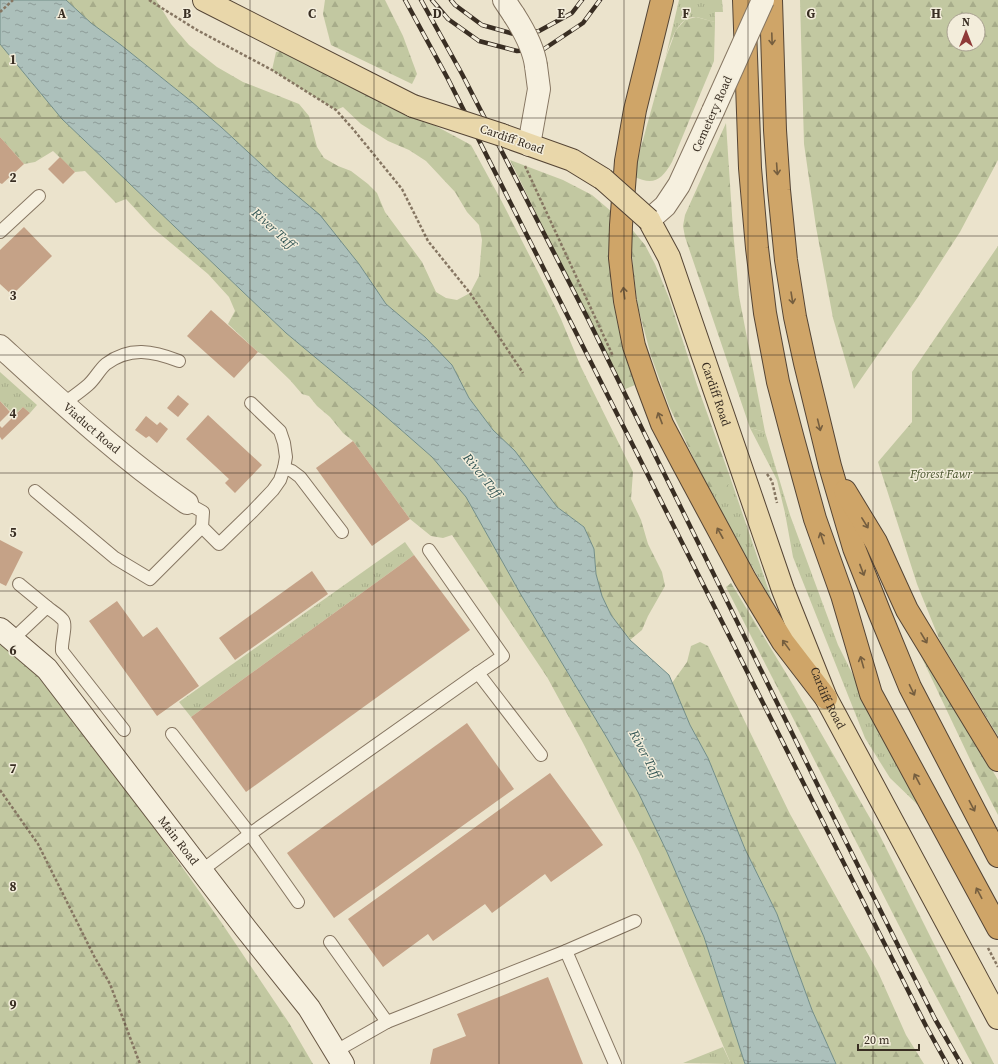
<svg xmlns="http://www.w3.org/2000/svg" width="998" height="1064" viewBox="0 0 998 1064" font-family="'Source Serif 4',serif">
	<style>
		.grass { fill: url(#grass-tufts) }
		.forest { fill: url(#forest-firs); fill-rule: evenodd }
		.water { fill: url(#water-ripples); stroke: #738e88 }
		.building { fill: #c5a287 }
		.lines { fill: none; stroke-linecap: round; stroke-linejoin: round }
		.lane-casing { stroke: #867662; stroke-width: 14 }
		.street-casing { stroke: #867662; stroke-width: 24 }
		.secondary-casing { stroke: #695845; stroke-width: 24 }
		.primary-casing { stroke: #554535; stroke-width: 24 }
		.highway-casing { stroke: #554535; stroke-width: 24 }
		.path { stroke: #867662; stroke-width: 2.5; stroke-dasharray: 3 2; stroke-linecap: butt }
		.lane { stroke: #f6f0df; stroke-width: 12 }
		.street { stroke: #f6f0df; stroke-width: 22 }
		.secondary { stroke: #f6f0df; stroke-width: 22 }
		.primary { stroke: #e9d7aa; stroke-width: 22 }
		.highway { stroke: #cfa568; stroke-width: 22 }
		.rail-casing { stroke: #392e23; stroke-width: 4.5 }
		.rail { stroke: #f3eddb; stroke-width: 3; stroke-dasharray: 9; stroke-linecap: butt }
		.street-bridge-casing { stroke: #867662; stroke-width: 24; stroke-linecap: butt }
		.primary-bridge-casing { stroke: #554535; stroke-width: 24; stroke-linecap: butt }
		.street-bridge { stroke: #f6f0df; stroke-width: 22 }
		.primary-bridge { stroke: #e9d7aa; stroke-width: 22 }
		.oneway { stroke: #755e3f }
		.grid { fill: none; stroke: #392e23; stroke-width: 1; stroke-opacity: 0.55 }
		.labels { text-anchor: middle; stroke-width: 3; stroke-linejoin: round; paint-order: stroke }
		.street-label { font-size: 12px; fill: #392e23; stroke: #f3eddb }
		.park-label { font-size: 12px; font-style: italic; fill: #48532c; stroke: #f3eddb }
		.water-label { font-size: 13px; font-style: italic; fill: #345756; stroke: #f3eddb }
		.grid-label { font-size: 13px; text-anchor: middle; font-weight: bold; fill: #392e23; stroke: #f3eddb; stroke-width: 3; stroke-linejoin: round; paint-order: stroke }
	</style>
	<defs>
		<pattern id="grass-tufts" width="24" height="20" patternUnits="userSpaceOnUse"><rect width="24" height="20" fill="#c2c8a1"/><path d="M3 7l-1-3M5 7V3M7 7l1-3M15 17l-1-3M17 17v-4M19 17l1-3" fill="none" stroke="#a7ac8a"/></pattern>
		<pattern id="forest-firs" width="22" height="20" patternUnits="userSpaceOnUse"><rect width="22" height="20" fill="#c2c8a1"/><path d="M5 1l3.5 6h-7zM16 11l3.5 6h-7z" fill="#a7ac8a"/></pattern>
		<pattern id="water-ripples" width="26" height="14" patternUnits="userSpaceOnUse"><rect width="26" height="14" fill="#acc0bb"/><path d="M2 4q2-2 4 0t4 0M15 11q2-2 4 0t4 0" fill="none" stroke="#8d9c98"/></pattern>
	</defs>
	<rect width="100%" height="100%" fill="#ebe3cc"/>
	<g class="grass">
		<path d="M679,0H722L723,12H715V22C709,21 702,18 696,17C676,16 670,45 665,60Z"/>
		<path d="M0,372L37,405L30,413L23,407L14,415L0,401Z"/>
		<path d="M750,428L765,432L790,515L838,645L918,805L890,778L865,738L793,557L785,513L777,480Z"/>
		<path d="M729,474L773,603L709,491L729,483Z"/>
		<path d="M405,542L414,555L191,717L179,702Z"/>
		<path d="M723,1047L731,1064L683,1063Z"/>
	</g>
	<g class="forest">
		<path d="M66,0H156L171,24L189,45L217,67L243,82L299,104L309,116L317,147L324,158L338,166L351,171L368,184L377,193L385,212L422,262L436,292L446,298L457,300L470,293L479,276L482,240L479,225L467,212L455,192L426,161L409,150L388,141L361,124L343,107L336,110L272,70L276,52L285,50L408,115L434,125L471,145L501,200L539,274L561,319L581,367L633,472L631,499L641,520L648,544L662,572L665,586L648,616L642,630L630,640L611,615L602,596L596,574L594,549L584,527L557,507L515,452L493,430L469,398L452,365L425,337L386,304L359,264L275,177L221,127L192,102L121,45L90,23Z"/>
		<path d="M325,0H385L403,36L417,74L412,84L331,45L323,14Z"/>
		<path d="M800,0H998V160L960,232L918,297L854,389L833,318L816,227L804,144ZM954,20H978V44H954Z"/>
		<path d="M696,17L715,22L714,61L672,162C661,181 653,186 633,176L665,60L676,30L685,20Z"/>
		<path d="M0,44L62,119L286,333L375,407L432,457L466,497L520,593L607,738L638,792L667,852L704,937L745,1064H731L671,923L639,852L582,741L547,677L452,535L443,538L431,536L410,519L353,441L343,433L330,417L317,406L309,396L302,394L290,380L265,356L258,352L228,324L235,311L229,297L208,274L153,228L126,199L116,203L85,171L75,172L53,151L35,162L24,164L0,137Z"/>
		<path d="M726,123L733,230L739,296L765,432L750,428L685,237L683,226L685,215Z"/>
		<path d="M510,160L563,180L592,195L612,212L626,338L635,385L623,390Z"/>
		<path d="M630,227L645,245L655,264L669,298L697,385L729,474V483L723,491H709L669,406L651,356L638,307L633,268Z"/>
		<path d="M998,246V736L940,641L917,584L878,462L912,422V372Z"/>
		<path d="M731,583L795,688L878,832L994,1064H972L914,955L726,587Z"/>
		<path d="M0,638L37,672L88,734L221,922L289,1023L313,1064H0Z"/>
		<path d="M700,642L708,646L790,814L878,972L906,1035L924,1064H836L812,1010L777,914L745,849L708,758L690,725L672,683L687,662L691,646Z"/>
		<path d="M921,656L959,713L998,780V815L976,772Z"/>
	</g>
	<path class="water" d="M0,0H66L91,23L121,45L192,102L221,127L275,177L320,215L359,264L386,304L425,337L452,365L469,398L493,430L515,451L557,507L584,527L594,549L596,574L602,596L611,615L630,640L669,675L690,725L708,758L745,849L777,914L812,1010L836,1064H745L704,937L667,852L638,792L607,738L520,593L466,497L432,457L375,407L286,333L62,119L0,44Z"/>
	<g class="building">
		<path d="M0,137L24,164L2,184L0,183Z"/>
		<path d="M60,157L75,172L63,184L48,169Z"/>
		<path d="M24,227L52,256L12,295L0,284V250Z"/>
		<path d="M211,310L258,352L234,378L187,336Z"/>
		<path d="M178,395L189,404L178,417L167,408Z"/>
		<path d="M0,401L10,412L0,422Z"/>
		<path d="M23,407L30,413L2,440L0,437V426L2,428Z"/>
		<path d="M208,415L262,465L235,493L225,483L229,479L186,439Z"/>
		<path d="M146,416L157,425L160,422L168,429L157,443L149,436L146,438L135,430Z"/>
		<path d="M353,441L410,519L372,546L316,468Z"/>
		<path d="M0,540L23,552L6,586L0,583Z"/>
		<path d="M414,555L470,630L246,792L191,717Z"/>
		<path d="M312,571L328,594L235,660L219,638Z"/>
		<path d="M117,601L143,637L157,627L199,686L157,716L89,621Z"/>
		<path d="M467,723L514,789L334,918L287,853Z"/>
		<path d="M550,773L603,845L551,882L545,874L492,913L485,904L433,941L428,934L383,967L348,919Z"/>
		<path d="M548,977L583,1064H430L433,1049L466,1036L457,1014Z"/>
	</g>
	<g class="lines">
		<defs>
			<g id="lane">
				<path d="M0,232L39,196"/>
				<path d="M63,404C71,398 80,392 88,385C95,379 99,370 106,364C130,346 153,351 179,361"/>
				<path d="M284,468L292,471L300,477L342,532"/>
				<path d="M35,491L115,558L150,579L202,527"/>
				<path d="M187,503L203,512L202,527L219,544L252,512L273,490L280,480L284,468L286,457L284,443L280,431L251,403"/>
				<path d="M429,550L503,656L478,673"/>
				<path d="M19,584L47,607"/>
				<path d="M13,639L47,607C52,611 59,615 63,620C67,625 61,643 62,651L124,730"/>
				<path d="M172,734L250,834L298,902"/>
				<path d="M201,871L250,834L478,673L541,755"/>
				<path d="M330,942L387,1022"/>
				<path d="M566,951L615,1064"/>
				<path d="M336,1051L387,1022L566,951L635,921"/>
			</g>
			<g id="street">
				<path d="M504,0L514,15"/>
				<path d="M529,145L539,89L536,66"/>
				<path d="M649,220L665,206L679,185L713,111"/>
				<path id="s1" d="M0,346C60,401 120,457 187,503"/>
			</g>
			<g id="secondary">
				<path id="s2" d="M0,629L47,669L246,929L309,1008L343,1064"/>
			</g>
			<g id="primary">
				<path d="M204,0L413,106"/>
				<path d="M502,135L572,160L603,179"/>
				<path id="s3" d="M649,220L669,257L783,590L826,698L998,1018"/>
			</g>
			<g id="highway">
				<path d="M662,0L635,110L626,161L621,225L620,258L625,301L634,346L647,384L662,424L682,462L745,579L783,642L826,698"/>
				<path d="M744,0L750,168L757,248L765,313L778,382L793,439L815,519L842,595L871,694L998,928"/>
				<path d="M771,0L775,130L779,190L786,260L795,317L805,363L830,466L854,548L880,614L910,687L998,856"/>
				<path d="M845,491L876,542L907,610L998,760"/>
			</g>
		</defs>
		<use href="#lane" class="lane-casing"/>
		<use href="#street" class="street-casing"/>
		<use href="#secondary" class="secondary-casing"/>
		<use href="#primary" class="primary-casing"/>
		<use href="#highway" class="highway-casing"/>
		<g class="path">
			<path d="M149,0L197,30L272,70L336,110L353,129L402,189L428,241L470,293L523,373"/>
			<path d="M0,12L13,0"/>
			<path d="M525,166L613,356"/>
			<path d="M767,474L772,481L777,503"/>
			<path d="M0,790L38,844L94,956L110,984L140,1064"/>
			<path d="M988,948L998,967"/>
		</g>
		<use href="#lane" class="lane"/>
		<use href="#street" class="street"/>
		<use href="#secondary" class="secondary"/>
		<use href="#primary" class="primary"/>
		<use href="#highway" class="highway"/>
		<defs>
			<g id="rail">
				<path d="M405,0L448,79L926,1026L947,1064"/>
				<path d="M421,0L462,74L588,319L823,796L935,1019L961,1064"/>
				<path d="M432,0L448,19L479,41L517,51L544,49L583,23L600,0"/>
				<path d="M451,0L455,5L482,25L514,34L539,31L572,13L582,0"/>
			</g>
		</defs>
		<use href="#rail" class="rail-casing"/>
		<use href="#rail" class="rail"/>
		<defs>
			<g id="street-bridge">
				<path d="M514,15C523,29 534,50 536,66"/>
				<path d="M713,111L763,0"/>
			</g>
			<g id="primary-bridge">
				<path d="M413,106L502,135"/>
				<path d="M603,179L649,220"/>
			</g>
		</defs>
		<use href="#street-bridge" class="street-bridge-casing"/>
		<use href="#primary-bridge" class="primary-bridge-casing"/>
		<use href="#street-bridge" class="street-bridge"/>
		<use href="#primary-bridge" class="primary-bridge"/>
	</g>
	<defs><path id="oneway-shaft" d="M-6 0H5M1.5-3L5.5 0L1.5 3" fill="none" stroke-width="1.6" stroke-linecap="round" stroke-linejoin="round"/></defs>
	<g class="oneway">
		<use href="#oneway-shaft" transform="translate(772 39) rotate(88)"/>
		<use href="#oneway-shaft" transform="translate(777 169) rotate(86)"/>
		<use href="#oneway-shaft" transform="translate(624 293) rotate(-97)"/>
		<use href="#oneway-shaft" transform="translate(792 298) rotate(81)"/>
		<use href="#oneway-shaft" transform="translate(660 418) rotate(-111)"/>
		<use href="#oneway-shaft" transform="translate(819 425) rotate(76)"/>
		<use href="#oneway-shaft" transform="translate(865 523) rotate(58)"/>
		<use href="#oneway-shaft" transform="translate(720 533) rotate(-119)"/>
		<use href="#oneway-shaft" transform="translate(822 538) rotate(-109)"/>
		<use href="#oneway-shaft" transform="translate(862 570) rotate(69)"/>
		<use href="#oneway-shaft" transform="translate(924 638) rotate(59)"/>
		<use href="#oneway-shaft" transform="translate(786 645) rotate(-126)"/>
		<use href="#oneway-shaft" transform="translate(862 662) rotate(-106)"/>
		<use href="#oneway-shaft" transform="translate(912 690) rotate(64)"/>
		<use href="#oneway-shaft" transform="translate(917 779) rotate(-118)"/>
		<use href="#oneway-shaft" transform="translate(972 806) rotate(62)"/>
		<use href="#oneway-shaft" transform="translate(979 893) rotate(-118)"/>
	</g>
	<path class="grid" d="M125,0V1064M250,0V1064M374,0V1064M499,0V1064M624,0V1064M748,0V1064M873,0V1064M0,118H998M0,236H998M0,355H998M0,473H998M0,591H998M0,709H998M0,828H998M0,946H998"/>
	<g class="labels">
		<g class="street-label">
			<text transform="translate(712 114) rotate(-66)" y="4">Cemetery Road</text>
			<text transform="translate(512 139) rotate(19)" y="4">Cardiff Road</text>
			<text dy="4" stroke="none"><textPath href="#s3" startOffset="187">Cardiff Road</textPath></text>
			<text dy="4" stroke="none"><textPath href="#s1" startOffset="123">Viaduct Road</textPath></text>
			<text dy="4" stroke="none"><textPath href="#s3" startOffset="511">Cardiff Road</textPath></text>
			<text dy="4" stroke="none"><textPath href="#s2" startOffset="278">Main Road</textPath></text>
		</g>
		<g class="park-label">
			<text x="941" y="478">Fforest Fawr</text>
		</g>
		<g class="water-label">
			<text transform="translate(274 228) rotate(42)" y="5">River Taff</text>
			<text transform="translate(483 475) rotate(51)" y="5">River Taff</text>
			<text transform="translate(646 754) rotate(62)" y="5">River Taff</text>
		</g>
	</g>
	<g class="grid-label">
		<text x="62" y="18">A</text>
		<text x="187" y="18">B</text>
		<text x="312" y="18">C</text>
		<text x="437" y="18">D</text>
		<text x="561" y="18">E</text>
		<text x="686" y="18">F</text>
		<text x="811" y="18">G</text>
		<text x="936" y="18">H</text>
		<text x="13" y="64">1</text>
		<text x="13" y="182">2</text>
		<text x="13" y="300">3</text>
		<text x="13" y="418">4</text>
		<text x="13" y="537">5</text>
		<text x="13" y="655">6</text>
		<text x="13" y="773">7</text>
		<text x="13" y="891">8</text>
		<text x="13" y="1009">9</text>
	</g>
	<g transform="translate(966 32)"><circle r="19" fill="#f3eddb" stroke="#a9a191"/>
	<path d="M0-3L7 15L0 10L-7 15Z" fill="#8f3a38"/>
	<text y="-6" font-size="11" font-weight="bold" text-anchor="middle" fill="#392e23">N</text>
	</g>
	<path d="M858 1044v6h61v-6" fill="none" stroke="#392e23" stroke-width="2"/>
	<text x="864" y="1044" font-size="12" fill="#392e23" stroke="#f3eddb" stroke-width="3" paint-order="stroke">20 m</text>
</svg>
